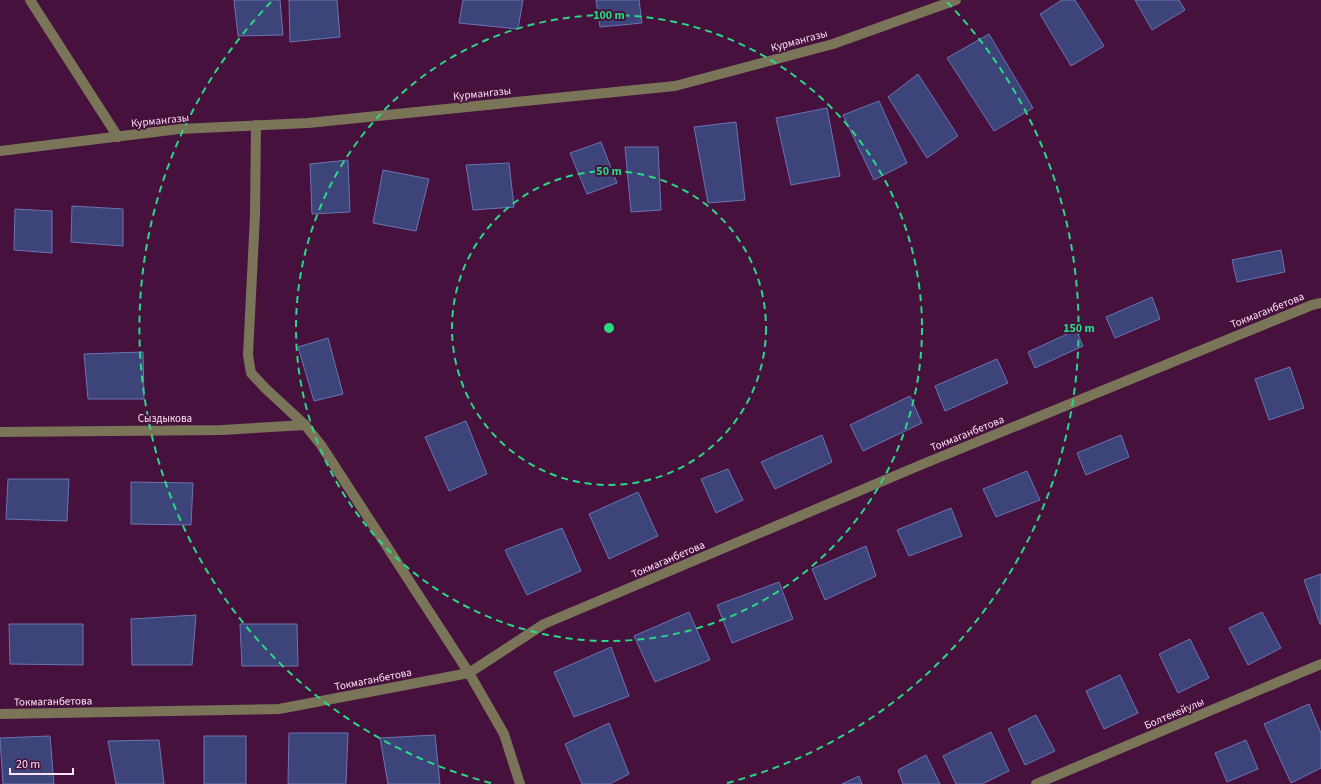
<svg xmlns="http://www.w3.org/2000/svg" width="1321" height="784" viewBox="0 0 1321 784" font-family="'Source Sans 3',sans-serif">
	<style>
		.building { fill: #3d447a; stroke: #6a74b4 }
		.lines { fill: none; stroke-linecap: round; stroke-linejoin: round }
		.minor { stroke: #7a7459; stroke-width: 10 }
		.ring { fill: none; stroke: #29d885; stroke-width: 2; stroke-dasharray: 7 5 }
		.labels { text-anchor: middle; stroke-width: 4; stroke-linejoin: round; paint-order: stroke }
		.street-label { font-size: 11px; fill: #fde2f5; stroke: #46113c }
		.centre { fill: #29d885; stroke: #46113c; stroke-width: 2 }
		.ring-label { font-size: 12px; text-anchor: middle; font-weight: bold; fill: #29d885; stroke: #46113c; stroke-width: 4; stroke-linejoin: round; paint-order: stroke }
	</style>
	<rect width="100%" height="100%" fill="#46113c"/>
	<g class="building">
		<path d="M234,0H280L283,35L238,36Z"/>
		<path d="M289,0H337L340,37L290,42Z"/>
		<path d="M463,0H523L518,29L459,23Z"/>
		<path d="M596,0H639L642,23L600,27Z"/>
		<path d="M1062,0H1075L1104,46L1071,66L1040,14Z"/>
		<path d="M1135,0H1179L1185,10L1152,30Z"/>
		<path d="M989,34L1033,108L994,131L947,58Z"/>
		<path d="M918,74L958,136L927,158L888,97Z"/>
		<path d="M879,101L907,163L874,180L843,115Z"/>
		<path d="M827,108L840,176L791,185L776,118Z"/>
		<path d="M736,122L745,200L708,203L694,127Z"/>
		<path d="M601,142L617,183L587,194L570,153Z"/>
		<path d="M625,147H658L661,210L631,212Z"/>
		<path d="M348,160L350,212L312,214L310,164Z"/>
		<path d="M509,163L514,207L473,210L466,165Z"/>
		<path d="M383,170L429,179L416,231L373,223Z"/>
		<path d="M72,206L123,209V246L71,242Z"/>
		<path d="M15,209L52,211V253L14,250Z"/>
		<path d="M1281,250L1285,272L1237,282L1232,260Z"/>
		<path d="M1152,297L1160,319L1115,338L1106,317Z"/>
		<path d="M1076,330L1083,346L1035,368L1028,352Z"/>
		<path d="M328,338L343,394L314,401L298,347Z"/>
		<path d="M143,352L144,399H88L84,354Z"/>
		<path d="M997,359L1008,383L945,411L935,386Z"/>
		<path d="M1290,367L1304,408L1269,420L1255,379Z"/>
		<path d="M910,396L922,423L863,451L850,425Z"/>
		<path d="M466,421L487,474L449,491L425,437Z"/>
		<path d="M822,435L832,462L775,489L761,462Z"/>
		<path d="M1121,435L1129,457L1086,475L1077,453Z"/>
		<path d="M728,469L743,500L716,513L701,479Z"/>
		<path d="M1027,471L1040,500L996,517L983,489Z"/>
		<path d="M8,479H69L67,521L6,519Z"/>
		<path d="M131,482L193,483L191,525L131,524Z"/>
		<path d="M638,492L658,536L609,559L589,514Z"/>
		<path d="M951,508L962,536L909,556L897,530Z"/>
		<path d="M562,528L581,571L527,595L505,550Z"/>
		<path d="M866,546L876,576L825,600L812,569Z"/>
		<path d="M1321,574V624H1320L1304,580Z"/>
		<path d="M779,582L793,619L732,643L717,605Z"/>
		<path d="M689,612L710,660L655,682L634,636Z"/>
		<path d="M1262,612L1281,648L1248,665L1229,628Z"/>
		<path d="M196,615L192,665H132L131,619Z"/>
		<path d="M9,624H83V665L10,664Z"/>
		<path d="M240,624H297L298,666H242Z"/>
		<path d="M1190,639L1209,678L1178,693L1159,654Z"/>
		<path d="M611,647L629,696L574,717L554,672Z"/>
		<path d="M1120,675L1138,713L1104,729L1086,691Z"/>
		<path d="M1309,704L1321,733V768L1291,783L1264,724Z"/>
		<path d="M1036,715L1055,751L1025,765L1008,729Z"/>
		<path d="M609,723L629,774L610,784H582L565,744Z"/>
		<path d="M991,732L1009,771L982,784H956L943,756Z"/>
		<path d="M289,733H348L346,784H288Z"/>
		<path d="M435,735L440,784H388L380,738Z"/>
		<path d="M50,736L54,784H3L0,738Z"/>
		<rect x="204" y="736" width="42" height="48"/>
		<path d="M159,740L164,784H116L108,741Z"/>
		<path d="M1246,740L1258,769L1227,782L1215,753Z"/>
		<path d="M926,755L940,784H903L898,770Z"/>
		<path d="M859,776L862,784H842Z"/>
	</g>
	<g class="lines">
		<g class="minor">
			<path d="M30,0L118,137"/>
			<path d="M256,125L255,215L248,355L251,373L265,388L305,425"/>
			<path d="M0,151L179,129L308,123L675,86L833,44L956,0"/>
			<path d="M0,432L222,430L305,425L321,445L469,673L504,734L520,784"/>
			<path d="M0,714L279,709L469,673L544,624L923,464L1312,305L1321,303"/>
			<path d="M1036,784L1321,664"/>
		</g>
	</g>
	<g class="ring">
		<circle cx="609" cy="328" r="157"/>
		<circle cx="609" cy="328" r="313"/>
		<path d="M491 783A470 470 0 0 1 271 2M947 2A470 470 0 0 1 727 783"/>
	</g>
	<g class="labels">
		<g class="street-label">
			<text transform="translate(799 40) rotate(-15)" y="4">Курмангазы</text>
			<text transform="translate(482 93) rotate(-6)" y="4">Курмангазы</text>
			<text transform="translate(160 120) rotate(-6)" y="4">Курмангазы</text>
			<text transform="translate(1267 310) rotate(-22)" y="4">Токмаганбетова</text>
			<text x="165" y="422">Сыздыкова</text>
			<text transform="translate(967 433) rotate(-22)" y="4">Токмаганбетова</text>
			<text transform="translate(668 559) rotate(-23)" y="4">Токмаганбетова</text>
			<text transform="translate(373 679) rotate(-11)" y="4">Токмаганбетова</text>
			<text transform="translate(53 701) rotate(-1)" y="4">Токмаганбетова</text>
			<text transform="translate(1174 713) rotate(-23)" y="4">Болтекейулы</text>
		</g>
	</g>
	<circle cx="609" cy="328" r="6" class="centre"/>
	<g class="ring-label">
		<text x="609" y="19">100 m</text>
		<text x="609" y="175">50 m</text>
		<text x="1079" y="332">150 m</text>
	</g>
	<path d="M10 768v6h63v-6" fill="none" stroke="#fde2f5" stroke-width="2"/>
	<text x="16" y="768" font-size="12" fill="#fde2f5" stroke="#46113c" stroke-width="3" paint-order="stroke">20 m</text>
</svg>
